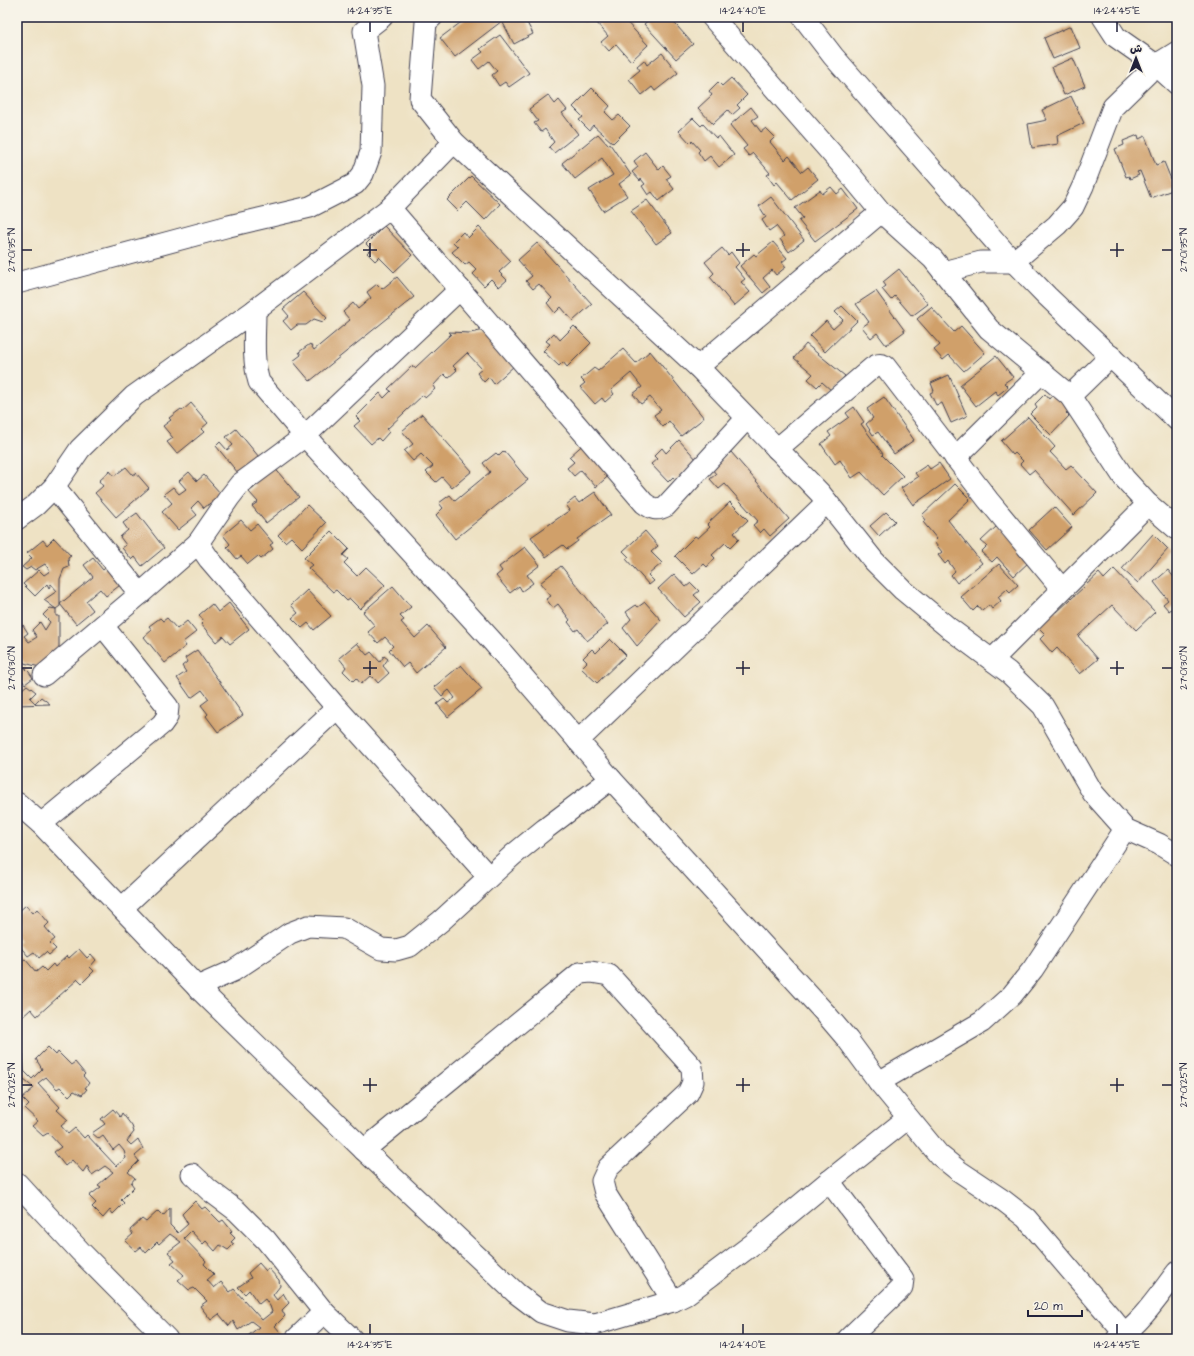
<svg xmlns="http://www.w3.org/2000/svg" width="1194" height="1356" viewBox="0 0 1194 1356" font-family="'Architects Daughter','Playpen Sans Arabic',sans-serif">
	<style>
		.building { fill: #d0a06a }
		.lines { fill: none; stroke-linecap: round; stroke-linejoin: round }
		.minor-casing { stroke: #413f50; stroke-width: 23 }
		.minor { stroke: #fff; stroke-width: 21 }
		.ticks { fill: none; stroke: #22223b; stroke-width: 1.5 }
		.neatline { fill: none; stroke: #22223b; stroke-width: 1.5 }
		.ticks-label { font-size: 10px; text-anchor: middle; fill: #22223b }
	</style>
	<rect width="100%" height="100%" fill="#f7f3e8"/>
	<filter id="ink" filterUnits="userSpaceOnUse"><feTurbulence type="fractalNoise" baseFrequency=".025" numOctaves="2"/><feDisplacementMap in="SourceGraphic" scale="8" xChannelSelector="R" yChannelSelector="G"/><feConvolveMatrix kernelMatrix="1 2 1 2 8 2 1 2 1" color-interpolation-filters="sRGB"/></filter>
	<filter id="wash" filterUnits="userSpaceOnUse"><feTurbulence type="fractalNoise" baseFrequency=".012" numOctaves="4" result="noise"/><feDisplacementMap in="SourceGraphic" scale="16" xChannelSelector="R" yChannelSelector="G"/><feGaussianBlur stdDeviation="0.9" result="paint"/><feColorMatrix in="noise" values="0 0 0 0 0 0 0 0 0 0 0 0 0 0 0 0 0 1.4 0 .05"/><feComposite in="paint" operator="in"/></filter>
	<g filter="url(#wash)">
		<rect width="100%" height="100%" fill="#eee2c4"/>
		<g id="blocks">
			<g class="building">
				<path d="M468,17H524L533,34L514,44L502,21L455,57L440,38Z"/>
				<path d="M579,17H590L584,22Z"/>
				<path d="M592,17H622L648,45L631,61L616,44L609,51L601,42L608,36Z"/>
				<path d="M652,17H669L693,44L676,59L644,24Z"/>
				<path d="M1071,26L1080,48L1053,59L1044,38Z"/>
				<path d="M500,35L529,73L509,87L505,82L499,86L492,75L497,71L489,61L479,69L472,60L483,52L480,49Z"/>
				<path d="M662,53L678,73L655,91L652,87L642,95L629,79L640,70L637,66L644,60L647,65Z"/>
				<path d="M1073,58L1085,86L1064,95L1052,67Z"/>
				<path d="M731,78L747,95L737,105L740,108L732,115L728,110L713,124L698,108L712,95L709,91L718,82L722,86Z"/>
				<path d="M592,88L610,106L605,112L613,120L619,115L630,126L613,143L593,125L589,130L579,120L583,117L573,107Z"/>
				<path d="M548,95L555,104L559,100L567,110L562,113L578,134L554,153L549,147L554,142L545,129L541,132L534,123L538,121L529,109Z"/>
				<path d="M1071,96L1084,123L1057,136L1058,144L1032,148L1028,124L1047,120L1042,110Z"/>
				<path d="M751,107L758,116L752,120L761,132L766,128L775,137L770,142L785,160L789,156L802,172L808,167L818,179L792,200L777,182L774,185L767,175L770,173L753,153L749,156L743,149L747,146L730,125Z"/>
				<path d="M693,118L701,126L703,124L716,138L719,136L734,155L719,167L710,156L704,161L698,152L700,150L692,141L690,143L679,131Z"/>
				<path d="M598,134L608,145L610,144L631,175L619,184L627,196L603,211L589,190L613,175L602,158L575,179L562,163Z"/>
				<path d="M1138,135L1139,139L1145,136L1156,165L1164,162L1175,189L1151,198L1140,171L1137,172L1139,175L1130,179L1129,176L1126,177L1115,149L1124,145L1123,141Z"/>
				<path d="M645,152L659,170L663,166L671,176L666,179L674,189L659,201L652,192L648,195L642,186L645,184L641,179L640,181L632,172L638,167L634,161Z"/>
				<path d="M471,176L500,204L485,220L467,202L458,211L447,200Z"/>
				<path d="M831,187L837,194L843,189L858,209L815,241L799,221L803,218L795,208L820,190L822,194Z"/>
				<path d="M771,197L804,240L789,252L780,239L784,236L776,226L769,231L762,220L766,217L759,206Z"/>
				<path d="M647,200L672,233L656,244L631,211Z"/>
				<path d="M384,226L412,255L394,272L379,257L375,261L367,253L371,249L366,244Z"/>
				<path d="M479,227L511,261L499,272L507,280L499,287L491,279L484,286L473,274L477,270L469,262L465,265L452,252L458,247L453,242L463,232L468,238Z"/>
				<path d="M773,242L787,258L782,262L786,267L776,275L772,270L763,278L770,287L763,293L740,266L754,254L756,256Z"/>
				<path d="M537,243L592,304L573,321L561,307L555,313L547,303L552,298L539,284L533,289L526,281L532,276L518,260Z"/>
				<path d="M722,248L728,255L731,252L739,263L735,267L745,279L741,282L750,292L734,306L710,277L714,273L705,262Z"/>
				<path d="M899,269L928,304L912,316L895,296L891,300L882,289L886,286L883,282Z"/>
				<path d="M397,277L414,297L310,381L293,361L301,355L299,352L310,344L314,350L350,320L343,312L353,303L358,309L371,298L367,292L377,284L382,289Z"/>
				<path d="M876,291L905,331L886,345L877,333L871,338L862,327L869,322L856,304Z"/>
				<path d="M303,292L327,318L323,322L314,319L306,325H297L291,330L283,321L289,316L283,309Z"/>
				<path d="M842,306L857,321L825,352L810,336L826,321L833,329L843,320L835,312Z"/>
				<path d="M931,307L954,332L961,326L985,353L964,371L949,355L943,360L934,350L940,345L917,319Z"/>
				<path d="M574,326L591,343L567,367L563,362L559,366L543,351L550,344L546,341L554,333L560,340Z"/>
				<path d="M485,330L514,366L494,384L489,377L484,382L477,373L482,369L467,353L453,366L457,370L448,378L444,374L433,386L435,389L425,398L423,395L387,429L389,432L381,441L378,438L371,444L354,426L360,421L356,417L380,393L384,398L391,391L388,389L412,366L415,368L451,334L449,332L470,333Z"/>
				<path d="M806,344L845,376L832,391L822,382L817,387L808,379L813,374L794,358Z"/>
				<path d="M623,349L636,363L650,351L704,418L681,436L669,421L663,427L654,415L661,410L650,397L641,404L633,394L642,387L631,373L611,390L614,394L605,402L602,398L595,404L580,387L585,383L581,379L594,368L598,371Z"/>
				<path d="M996,356L1013,377L1004,383L1008,387L998,395L995,391L976,406L960,385Z"/>
				<path d="M949,375L967,416L951,423L942,403L936,405L930,393L934,391L931,383Z"/>
				<path d="M1055,392L1071,408L1066,413L1069,416L1051,435L1030,414L1037,407L1035,404L1045,394L1049,399Z"/>
				<path d="M884,397L914,440L894,454L878,432L873,435L866,424L873,418L867,409Z"/>
				<path d="M191,403L208,423L201,429L204,432L177,454L167,442L173,438L163,426L171,420L169,418L181,409L182,411Z"/>
				<path d="M854,407L864,422L861,424L883,454L882,455L903,476L883,495L861,472L852,478L840,460L835,464L821,444L831,436L828,432L849,417L846,413Z"/>
				<path d="M422,414L472,471L452,488L442,477L436,482L426,472L433,466L421,454L413,461L404,451L413,444L402,431Z"/>
				<path d="M1028,417L1055,447L1050,452L1066,469L1071,465L1097,493L1074,515L1034,470L1029,474L1020,464L1023,461L1015,453L1013,455L1001,441Z"/>
				<path d="M236,429L259,457L238,473L216,446L220,442L227,450L233,445L226,437Z"/>
				<path d="M588,440L614,471L596,487L581,470L574,476L567,468L574,462L569,457Z"/>
				<path d="M679,440L697,460L676,480L673,477L668,482L651,464L657,459L654,456L662,448L666,453Z"/>
				<path d="M504,451L528,480L455,539L436,515L443,508L439,503L450,495L455,501L490,472L483,463L496,453L499,456Z"/>
				<path d="M731,452L789,519L770,536L764,529L760,533L753,525L758,521L725,484L719,489L710,479L716,474L712,469Z"/>
				<path d="M939,463L950,479L913,505L901,488L918,477L915,473L927,465L930,469Z"/>
				<path d="M273,466L299,497L266,523L252,506L258,502L249,492L256,486L253,482Z"/>
				<path d="M126,467L133,475L136,473L149,488L116,517L95,493L103,486L99,481L110,471L114,476Z"/>
				<path d="M189,472L197,481L204,475L221,494L204,508L198,501L191,508L197,515L178,530L162,512L172,503L164,494L173,487L179,494L186,489L179,481Z"/>
				<path d="M955,484L970,499L948,520L982,563L957,583L951,575L955,571L948,561L945,564L938,555L942,552L934,542L937,539L923,522L926,520L922,515Z"/>
				<path d="M595,492L611,515L577,539L578,541L567,549L563,545L546,557L531,537L570,510L566,505L575,498L579,503Z"/>
				<path d="M730,502L748,520L734,533L739,539L730,548L725,543L712,555L715,558L707,567L704,564L693,574L675,556L695,536L698,538L710,527L707,524Z"/>
				<path d="M307,505L326,523L302,548L291,537L285,542L278,535Z"/>
				<path d="M1054,507L1072,527L1047,550L1029,530Z"/>
				<path d="M886,512L895,521L879,536L870,526Z"/>
				<path d="M137,513L164,548L142,566L135,557L132,560L122,548L126,545L120,537L128,530L123,523Z"/>
				<path d="M241,520L250,530L257,524L273,543L270,545L273,549L261,559L258,556L248,564L241,556L237,559L227,547L230,544L223,535Z"/>
				<path d="M997,526L1030,561L1014,576L997,557L992,562L981,552L987,546L981,541Z"/>
				<path d="M331,531L349,549L343,555L348,559L344,563L357,576L366,567L385,585L360,609L350,599L347,601L336,590L333,592L308,568L312,565L304,558Z"/>
				<path d="M645,531L658,546L651,552L662,563L648,575L654,581L649,585L626,559L629,557L623,551Z"/>
				<path d="M1153,534L1168,549L1138,583L1122,569Z"/>
				<path d="M54,538L71,556L68,558L69,567L64,569L60,579V606L56,609V616H59V652L40,667L24,663L17,653L18,643L17,630L23,625L28,633L24,636L29,642L37,637L32,630L40,622L45,630L50,622L43,615L50,608L56,609L44,600L57,591L51,584L49,588L47,584L35,596L23,584L39,570L44,575L50,571L45,564L35,570L31,567L26,570L22,567L32,558L27,553L43,540L47,545Z"/>
				<path d="M525,547L540,565L527,575L533,583L522,591L519,586L510,593L496,576L502,571L499,567Z"/>
				<path d="M93,558L103,570L110,564L124,582L106,596L100,589L86,601L93,610L76,624L60,604L93,577L84,565Z"/>
				<path d="M999,564L1018,585L1010,592L1007,589L998,597L1001,601L992,609L989,605L982,611L978,606L973,611L961,597Z"/>
				<path d="M561,566L608,624L587,641L578,629L575,631L568,622L570,620L558,604L553,608L546,599L551,596L540,583Z"/>
				<path d="M1114,569L1155,612L1136,630L1112,605L1078,636L1098,659L1080,674L1057,648L1052,653L1040,639L1045,634L1037,626L1055,610L1057,612L1099,573L1104,579Z"/>
				<path d="M1168,570L1177,581V611L1174,607L1169,611L1163,604L1168,600L1154,582Z"/>
				<path d="M674,574L686,587L691,583L699,591L694,595L701,602L684,617L658,589Z"/>
				<path d="M393,586L411,607L400,616L404,620L401,622L415,638L428,626L446,647L416,673L408,663L403,667L389,650L393,646L385,637L378,643L368,632L375,626L363,612Z"/>
				<path d="M307,590L331,616L314,630L308,623L302,628L292,618L298,613L291,605Z"/>
				<path d="M645,602L661,620L637,646L623,628L631,619L626,612L636,605L638,607Z"/>
				<path d="M229,603L249,629L230,644L223,636L216,642L201,624L204,621L199,615L212,604L218,612Z"/>
				<path d="M160,618L163,621L167,618L177,629L187,621L196,632L183,642L186,646L165,663L144,637L152,630L149,626Z"/>
				<path d="M610,639L626,655L597,683L581,668L587,662L583,658L592,649L596,653Z"/>
				<path d="M357,643L367,655L371,652L380,662L384,656L388,659L383,666L389,673L378,683L373,677V678L370,676L361,684L356,678L353,681L343,671L346,667L339,658Z"/>
				<path d="M197,650L243,715L218,732L206,716L208,714L201,705L209,699L202,690L191,698L177,678L186,672L182,666L187,662L185,658Z"/>
				<path d="M461,665L482,689L448,717L437,704L444,699L448,703L455,698L449,690L442,696L434,687Z"/>
				<path d="M24,667L29,672L33,678L25,684L22,680L17,684V672H18Z"/>
				<path d="M27,685L36,692L30,698L35,703L41,697L50,704L17,705V687L21,690Z"/>
				<path d="M26,905L33,913L37,909L49,923L45,927L55,939L50,943L56,949L49,955L46,952L39,958L34,952L28,956L17,943L20,940L17,937V913Z"/>
				<path d="M79,949L87,958L91,954L96,960L90,967L94,971L82,983L78,979L37,1016L31,1009L19,1020L17,1018V955L22,961L25,959L36,972L42,967L46,971L53,964L55,967L67,956L69,958Z"/>
				<path d="M48,1047L56,1055L58,1052L71,1065L75,1062L85,1074L83,1076L89,1083L85,1088L87,1089L82,1095L74,1091L69,1096L60,1087L57,1089L46,1077L38,1083L60,1107L57,1110L68,1120L61,1126L68,1134L75,1128L84,1138L87,1135L116,1166L126,1158L124,1151L119,1145L113,1150L103,1136L99,1139L92,1133L105,1124L101,1119L113,1109L120,1117L122,1113L132,1126L134,1132L127,1141L131,1145L138,1139L143,1149L135,1156L139,1161L128,1172L135,1178L131,1183L134,1187L121,1200L124,1203L113,1214L110,1210L103,1218L92,1207L96,1203L89,1196L101,1187L98,1185L113,1172L105,1166L92,1175L87,1166L83,1172L72,1160L65,1166L54,1152L61,1147L48,1133L43,1136L32,1126L38,1121L25,1109L29,1105L22,1098L34,1088L24,1080L17,1086V1061L23,1054L24,1071L32,1079L42,1069L36,1059Z"/>
				<path d="M195,1201L202,1209L205,1207L220,1222L223,1220L232,1231L230,1233L235,1238L231,1242L234,1244L228,1250L220,1245L215,1251L206,1241L203,1244L191,1231L184,1238L206,1261L204,1264L214,1274L207,1280L214,1288L221,1282L230,1292L234,1289L262,1320L272,1312L270,1306L265,1299L259,1304L249,1290L245,1294L238,1287L251,1278L248,1273L259,1263L266,1271L268,1268L279,1280L280,1286L273,1295L277,1300L283,1293L289,1303L282,1310L285,1316L275,1326L281,1333L277,1338L278,1339H244L259,1327L251,1321L238,1330L233,1321L229,1326L219,1314L211,1320L200,1306L207,1301L194,1288L189,1290L178,1280L184,1275L171,1263L175,1260L168,1252L181,1242L170,1234L159,1244L157,1242L146,1253L141,1247L136,1251L125,1241L133,1234L130,1230L142,1219L146,1222L158,1211L163,1216L170,1208V1225L178,1233L188,1224L182,1214Z"/>
			</g>
		</g>
	</g>
	<g filter="url(#ink)">
		<use href="#blocks" fill-opacity="0" stroke="#413f50" stroke-width="1"/>
		<g class="lines">
			<defs>
				<g id="minor">
					<path d="M432,17L426,22L420,99L454,142L698,367L820,493L874,561L903,590L950,629L1008,672L1043,706L1093,793L1125,829L1033,969L1012,995L982,1022L879,1082"/>
					<path d="M712,17L848,172L881,212L933,259L989,329L1070,396L1124,478L1148,504L1177,529"/>
					<path d="M803,17L833,56L1007,255L1047,296L1177,420"/>
					<path d="M1103,17L1116,37L1156,65L1177,84"/>
					<path d="M390,208L644,503C652,509 657,511 666,506L747,418"/>
					<path d="M943,272L981,262H1013L1057,225L1073,207L1083,186L1113,107L1156,65L1177,52"/>
					<path d="M17,283L229,226L310,207L355,184L363,174L371,152L373,86L364,31L382,17"/>
					<path d="M255,310L390,208L454,142"/>
					<path d="M698,367L881,212"/>
					<path d="M1070,396L1111,356"/>
					<path d="M777,449L872,368C877,364 880,363 885,366L988,500L1062,589"/>
					<path d="M955,458L1042,372"/>
					<path d="M54,487L140,594"/>
					<path d="M17,519L36,505L54,487L80,449L134,396L255,310C255,334 252,359 259,382L305,436L493,642L611,779L825,1013L848,1040L879,1082L939,1155L959,1171L1004,1201L1026,1218L1125,1334L1133,1339"/>
					<path d="M198,543L229,498L240,484L305,436L460,289"/>
					<path d="M992,660L1148,504"/>
					<path d="M44,675L140,594L198,543L209,559L337,708L488,876"/>
					<path d="M578,741L827,502"/>
					<path d="M17,803L41,824L197,987L364,1150L516,1293L541,1312L568,1321L595,1324L673,1301L685,1295L753,1244L829,1181L908,1118"/>
					<path d="M41,824L162,724L167,717L168,707L103,626"/>
					<path d="M1125,829L1159,844L1177,855"/>
					<path d="M122,908L337,708"/>
					<path d="M197,987L233,971L290,933L308,926L344,928L381,949L396,950L410,946L441,921L513,855L545,829L611,779"/>
					<path d="M364,1150L580,973L591,972L609,975L692,1067L693,1082L688,1093L608,1168L602,1181L605,1193L673,1301"/>
					<path d="M192,1174L209,1190L237,1211L266,1240L324,1312L352,1339"/>
					<path d="M829,1181L903,1279L902,1287L898,1291L848,1339"/>
					<path d="M17,1183L80,1251L167,1339"/>
					<path d="M296,1339L324,1312"/>
					<path d="M1117,1339C1142,1322 1159,1295 1177,1272"/>
				</g>
			</defs>
			<use href="#minor" class="minor-casing"/>
			<use href="#minor" class="minor"/>
		</g>
	</g>
	<path class="ticks" d="M370,22V32M743,22V32M1117,22V32M370,243V257M743,243V257M1117,243V257M22,250H32M363,250H377M736,250H750M1110,250H1124M1162,250H1172M370,661V675M743,661V675M1117,661V675M22,668H32M363,668H377M736,668H750M1110,668H1124M1162,668H1172M370,1078V1092M743,1078V1092M1117,1078V1092M22,1085H32M363,1085H377M736,1085H750M1110,1085H1124M1162,1085H1172M370,1324V1334M743,1324V1334M1117,1324V1334"/>
	<rect width="1194" height="1356" fill="none" stroke="#f7f3e8" stroke-width="44"/>
	<g transform="translate(1136 58)" stroke="#f7f3e8" stroke-width="3" paint-order="stroke">
	<path d="M0-3L7 15L0 10L-7 15Z" fill="#22223b"/>
	<text y="-6" font-size="11" font-weight="bold" text-anchor="middle" fill="#22223b">ش</text>
	</g>
	<path d="M1028 1310v6h54v-6" fill="none" stroke="#22223b" stroke-width="2"/>
	<text x="1034" y="1310" font-size="12" fill="#22223b" stroke="#f7f3e8" stroke-width="3" paint-order="stroke">20 m</text>
	<rect x="22" y="22" width="1150" height="1312" class="neatline"/>
	<g class="ticks-label">
		<text x="370" y="14">14°24'35"E</text>
		<text x="743" y="14">14°24'40"E</text>
		<text x="1117" y="14">14°24'45"E</text>
		<text transform="translate(11 250) rotate(-90)" y="4">27°01'35"N</text>
		<text transform="translate(1183 250) rotate(-90)" y="4">27°01'35"N</text>
		<text transform="translate(11 668) rotate(-90)" y="4">27°01'30"N</text>
		<text transform="translate(1183 668) rotate(-90)" y="4">27°01'30"N</text>
		<text transform="translate(11 1085) rotate(-90)" y="4">27°01'25"N</text>
		<text transform="translate(1183 1085) rotate(-90)" y="4">27°01'25"N</text>
		<text x="370" y="1348">14°24'35"E</text>
		<text x="743" y="1348">14°24'40"E</text>
		<text x="1117" y="1348">14°24'45"E</text>
	</g>
</svg>
